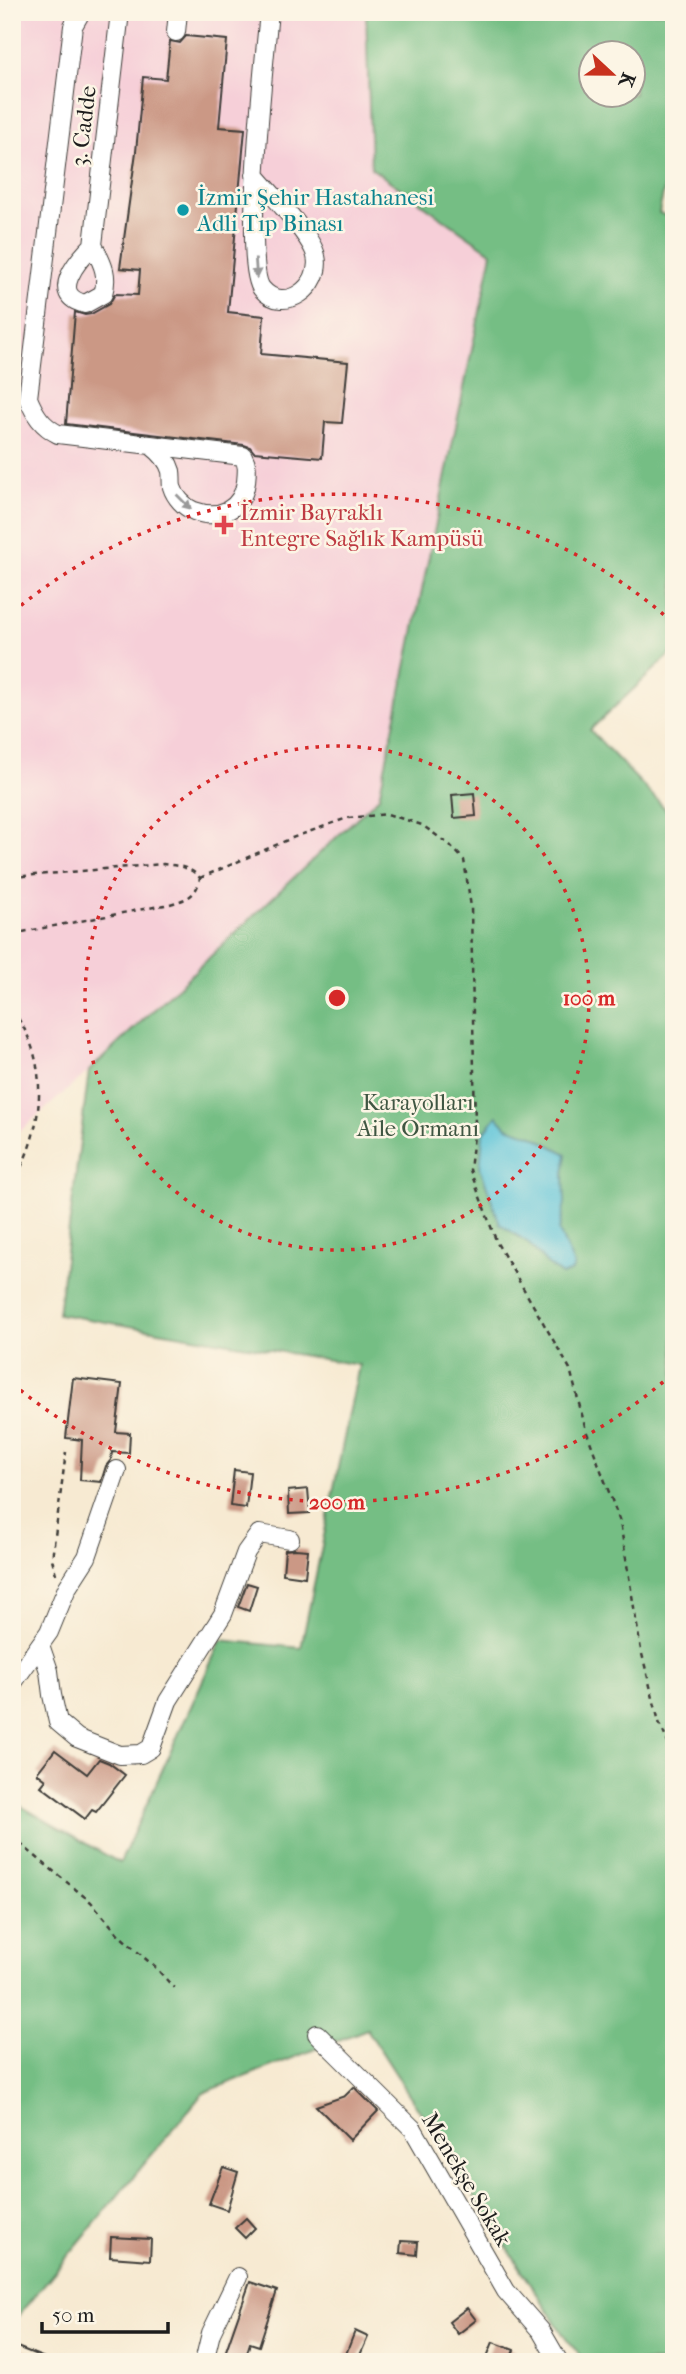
<svg xmlns="http://www.w3.org/2000/svg" width="686" height="2374" viewBox="0 0 686 2374" font-family="'IM FELL French Canon',serif">
	<style>
		.built { fill: #f6cfd8 }
		.forest { fill: #75be84; stroke: #486d50; stroke-width: 2; fill-rule: evenodd }
		.water { fill: #5cc4d9; stroke: #3c707a; stroke-width: 2 }
		.building { fill: #cb9885 }
		.lines { fill: none; stroke-linecap: round; stroke-linejoin: round }
		.minor-casing { stroke: #3d3b37; stroke-width: 20 }
		.path { stroke: #3d3b37; stroke-width: 2.5; stroke-dasharray: 5 5; stroke-linecap: butt }
		.minor { stroke: #fff; stroke-width: 18 }
		.oneway { fill: #999 }
		.ring { fill: none; stroke: #d62828; stroke-width: 3.5; stroke-dasharray: 3.5 7 }
		.culture-dot { fill: #0f9aa8; stroke: #fcf5e5; stroke-width: 2.5 }
		.health-dot { fill: #e0444e; stroke: #fcf5e5; stroke-width: 2.5 }
		.labels { text-anchor: middle; stroke-width: 5; stroke-linejoin: round; paint-order: stroke }
		.street-label { font-size: 23px; fill: #1c1c1c; stroke: #fcf5e5 }
		.culture-label { font-size: 23px; fill: #0d838f; stroke: #fcf5e5; text-anchor: start }
		.health-label { font-size: 23px; fill: #be3a42; stroke: #fcf5e5; text-anchor: start }
		.park-label { font-size: 23px; fill: #3f5642; stroke: #fcf5e5 }
		.centre { fill: #d62828; stroke: #fcf5e5; stroke-width: 3.5 }
		.ring-label { font-size: 21px; text-anchor: middle; font-weight: bold; fill: #d62828; stroke: #fcf5e5; stroke-width: 5; stroke-linejoin: round; paint-order: stroke }
	</style>
	<rect width="100%" height="100%" fill="#fcf5e5"/>
	<filter id="ink" filterUnits="userSpaceOnUse"><feTurbulence type="fractalNoise" baseFrequency=".0143" numOctaves="2"/><feDisplacementMap in="SourceGraphic" scale="14" xChannelSelector="R" yChannelSelector="G"/><feConvolveMatrix kernelMatrix="1 2 1 2 8 2 1 2 1" color-interpolation-filters="sRGB"/></filter>
	<filter id="wash" filterUnits="userSpaceOnUse"><feTurbulence type="fractalNoise" baseFrequency=".00686" numOctaves="4" result="noise"/><feDisplacementMap in="SourceGraphic" scale="28" xChannelSelector="R" yChannelSelector="G"/><feGaussianBlur stdDeviation="1.57" result="paint"/><feColorMatrix in="noise" values="0 0 0 0 0 0 0 0 0 0 0 0 0 0 0 0 0 1.4 0 .05"/><feComposite in="paint" operator="in"/></filter>
	<g filter="url(#wash)">
		<rect width="100%" height="100%" fill="#f7ead2"/>
		<path class="built" d="M12,12H366L371,168L492,252L379,797L89,1071L12,1138Z"/>
		<path class="forest" d="M366,12H674V144L659,213L674,219V651L590,730L674,818V2362H586L566,2339L367,2029L203,2093L12,2323V1801L120,1863L221,1640L301,1648L359,1365L58,1314L89,1071L379,797L492,253L371,168ZM592,52H634V94H592Z"/>
		<path class="water" d="M497,1116L507,1127L531,1135L567,1154L564,1173L565,1203L559,1231L574,1265L572,1271L562,1275L547,1264L527,1242L500,1224L480,1167L483,1134Z"/>
		<g id="blocks">
			<g class="building">
				<path d="M186,36L227,40L219,127L245,129L228,312L264,316L261,354L348,362L342,423L325,422L322,458L254,452L250,447L244,445L66,424L75,312L85,315L91,314L109,304L115,294L138,295L140,270L120,268L136,152L143,77L166,79L170,41L180,43Z"/>
				<path d="M474,793L476,816L454,818L452,795Z"/>
				<path d="M73,1378L122,1384L116,1432L130,1433L129,1453L112,1452L111,1460L106,1466L101,1482L80,1480L82,1440L66,1438Z"/>
				<path d="M234,1470L250,1472L246,1508L230,1506Z"/>
				<path d="M308,1489L310,1513L289,1514L288,1491Z"/>
				<path d="M295,1549L308,1550L305,1577L283,1574L285,1550Z"/>
				<path d="M247,1583L257,1586L249,1611L238,1607Z"/>
				<path d="M55,1750L87,1774L99,1759L109,1763L125,1775L96,1812L92,1810L85,1819L41,1786L46,1780L37,1773Z"/>
				<path d="M354,2087L378,2111L350,2140L316,2106L345,2096Z"/>
				<path d="M223,2167L238,2172L227,2210L209,2204Z"/>
				<path d="M246,2218L255,2228L245,2238L235,2228Z"/>
				<path d="M111,2237L151,2239L150,2260L110,2257Z"/>
				<path d="M401,2241L418,2242L417,2255L400,2253Z"/>
				<path d="M250,2282L277,2291L259,2346L250,2343L244,2362H222Z"/>
				<path d="M467,2308L476,2320L458,2334L449,2322Z"/>
				<path d="M355,2331L368,2337L357,2362H343Z"/>
				<path d="M493,2342L514,2350L509,2362H485Z"/>
				<path d="M12,2345L52,2361V2362H12Z"/>
			</g>
		</g>
	</g>
	<g filter="url(#ink)">
		<use href="#blocks" fill-opacity="0" stroke="#3d3b37" stroke-width="2"/>
		<g class="lines">
			<defs>
				<g id="minor">
					<path d="M81,12L73,26L28,398C35,415 42,426 58,434L243,456C248,465 247,471 246,482C242,510 219,520 194,511C184,507 175,497 172,487C171,482 172,476 171,471C168,460 161,453 152,446"/>
					<path d="M176,32L178,12"/>
					<path d="M255,175C270,193 312,236 316,256C323,286 284,315 262,289C242,266 265,53 269,12"/>
					<path d="M93,245C79,259 47,295 85,304L103,294C109,274 102,263 93,245L120,12"/>
					<path d="M40,1645L49,1671L52,1695L58,1722L77,1738L120,1755L141,1754L151,1748L168,1701L223,1614L246,1552L259,1534L290,1539"/>
					<path d="M12,1684L49,1632L67,1588L87,1557L117,1470"/>
					<path d="M317,2034L413,2129L506,2291L541,2331L559,2362"/>
					<path d="M204,2362L211,2333L238,2277"/>
				</g>
			</defs>
			<use href="#minor" class="minor-casing"/>
			<g class="path">
				<path d="M12,877L163,864C177,866 190,866 200,878C196,897 187,899 170,904L12,934"/>
				<path d="M200,878L292,838L347,818L387,814L422,825L450,845L464,860L471,907L475,1127L470,1170L497,1243L570,1369L586,1430L620,1522L641,1650L659,1722L674,1757"/>
				<path d="M12,1010C52,1061 44,1131 12,1184"/>
				<path d="M56,1574L52,1559L66,1452"/>
				<path d="M12,1837L91,1902L120,1936L157,1969L174,1988"/>
			</g>
			<use href="#minor" class="minor"/>
		</g>
		<defs><path id="oneway-solid" d="M-6-.8H1V-3.2L6.5 0L1 3.2V.8H-6Z" transform="scale(1.75)"/></defs>
		<g class="oneway">
			<use href="#oneway-solid" transform="translate(256 268) rotate(86)"/>
			<use href="#oneway-solid" transform="translate(184 502) rotate(45)"/>
		</g>
	</g>
	<g class="ring">
		<circle cx="337" cy="998" r="252"/>
		<path d="M671 1375A504 504 0 0 1 13 1384M13 612A504 504 0 0 1 671 621"/>
	</g>
	<circle class="culture-dot" cx="183" cy="210" r="7"/>
	<path class="health-dot" d="M220.5 514.5h7v7h7v7h-7v7h-7v-7h-7v-7h7z"/>
	<g class="labels">
		<g class="street-label">
			<text transform="translate(83 126) rotate(-83)" y="8">3. Cadde</text>
			<text transform="translate(467 2179) rotate(59)" y="8">Menekşe Sokak</text>
		</g>
		<g class="culture-label">
			<text x="197" y="205">İzmir Şehir Hastahanesi<tspan x="197" dy="26">Adli Tıp Binası</tspan></text>
		</g>
		<g class="health-label">
			<text x="240" y="520">İzmir Bayraklı<tspan x="240" dy="26">Entegre Sağlık Kampüsü</tspan></text>
		</g>
		<g class="park-label">
			<text x="418" y="1110">Karayolları<tspan x="418" dy="26">Aile Ormanı</tspan></text>
		</g>
	</g>
	<circle cx="337" cy="998" r="10" class="centre"/>
	<g class="ring-label">
		<text x="589" y="1005">100 m</text>
		<text x="337" y="1509">200 m</text>
	</g>
	<rect width="686" height="2374" fill="none" stroke="#fcf5e5" stroke-width="42"/>
	<g transform="translate(612 74) rotate(112)"><circle r="33" fill="#fcf5e5" stroke="#a29e95" stroke-width="2"/>
	<path d="M0-5L12 26L0 18L-12 26Z" fill="#c8321e"/>
	<text y="-10" font-size="19" font-weight="bold" text-anchor="middle" fill="#1c1c1c">K</text>
	</g>
	<path d="M42 2322v10h126v-10" fill="none" stroke="#1c1c1c" stroke-width="3.5"/>
	<text x="52" y="2322" font-size="21" fill="#1c1c1c" stroke="#fcf5e5" stroke-width="5" paint-order="stroke">50 m</text>
</svg>
